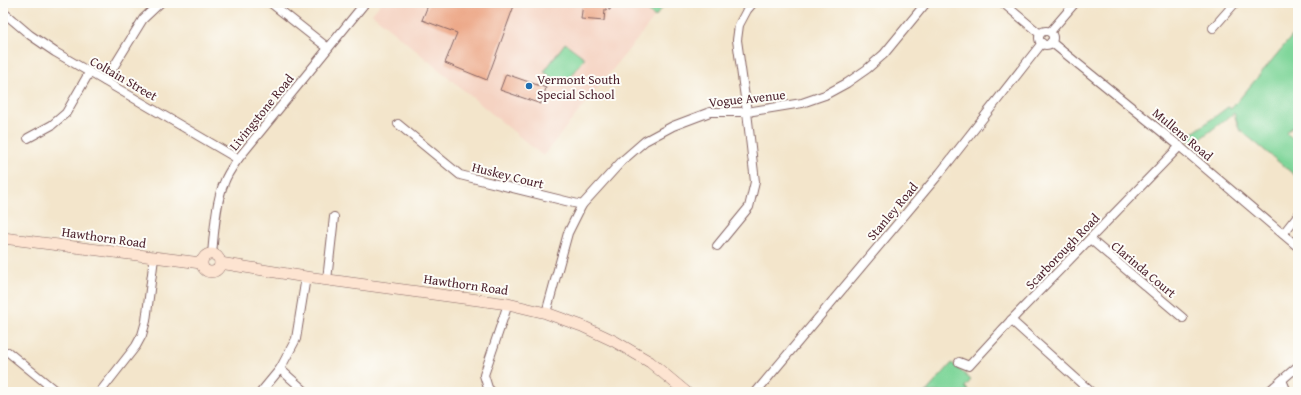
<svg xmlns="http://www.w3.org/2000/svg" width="1301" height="395" viewBox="0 0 1301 395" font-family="'Gentium Book Plus',serif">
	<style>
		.built { fill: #f5d3c2 }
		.green { fill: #7fd69a; stroke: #647a62 }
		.building { fill: #eda989 }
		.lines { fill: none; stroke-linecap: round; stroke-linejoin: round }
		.street-casing { stroke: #856463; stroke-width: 10 }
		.secondary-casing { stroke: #856463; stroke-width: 12 }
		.street { stroke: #fff; stroke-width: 8 }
		.secondary { stroke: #fde4d1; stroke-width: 11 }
		.poi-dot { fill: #1f6fb2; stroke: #fdfcf7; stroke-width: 1.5 }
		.labels { text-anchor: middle; stroke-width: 4; stroke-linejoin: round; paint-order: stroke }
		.street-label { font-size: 13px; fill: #4a1f2b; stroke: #fdfcf7 }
		.poi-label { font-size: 13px; fill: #4a1f2b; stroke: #fdfcf7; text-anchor: start }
	</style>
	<rect width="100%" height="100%" fill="#fdfcf7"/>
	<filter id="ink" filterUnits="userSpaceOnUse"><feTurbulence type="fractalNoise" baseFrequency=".025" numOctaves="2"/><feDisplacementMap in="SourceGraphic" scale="8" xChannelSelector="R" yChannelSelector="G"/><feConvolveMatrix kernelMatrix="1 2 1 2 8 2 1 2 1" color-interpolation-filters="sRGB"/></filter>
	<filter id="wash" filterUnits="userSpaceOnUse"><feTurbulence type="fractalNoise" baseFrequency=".012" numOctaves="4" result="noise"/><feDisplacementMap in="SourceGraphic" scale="16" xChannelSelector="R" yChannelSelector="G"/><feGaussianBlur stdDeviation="0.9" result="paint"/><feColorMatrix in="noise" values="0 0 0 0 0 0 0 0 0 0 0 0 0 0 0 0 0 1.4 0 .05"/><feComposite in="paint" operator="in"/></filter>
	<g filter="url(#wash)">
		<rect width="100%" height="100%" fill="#f3e5cb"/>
		<path class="built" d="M381,3H639L655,17L543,156L372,14Z"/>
		<g class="green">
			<path d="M639,3H666L655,17Z"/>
			<path d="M1298,29V120L1287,133L1298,144V178L1239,129L1234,113L1193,144L1186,138L1228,107L1231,109Z"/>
			<path d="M565,43L585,58L564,86L544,72Z"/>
			<path d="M952,363L971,380L965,387L970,392H926Z"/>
		</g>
		<g id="blocks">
			<g class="building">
				<path d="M429,3H515L487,80L445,63L457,33L422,20Z"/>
				<path d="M583,3H611L610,10L605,9L604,21L581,19Z"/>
				<path d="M506,74L546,88L541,104L500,90Z"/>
			</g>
		</g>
	</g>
	<g filter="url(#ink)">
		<use href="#blocks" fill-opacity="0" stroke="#856463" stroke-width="1"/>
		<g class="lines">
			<defs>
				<g id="street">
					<path d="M271,3L328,48"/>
					<path d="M1003,3L1040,34"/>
					<path d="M3,12L30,35L55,52L238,159"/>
					<path d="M1213,28L1235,3"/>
					<circle cx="1046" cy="38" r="7"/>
					<path d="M1050,32L1075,3"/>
					<path d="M1051,42L1178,145L1298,247"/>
					<path d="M105,81L143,19L160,3"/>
					<path d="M398,124L460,175L582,205"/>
					<path d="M28,138L52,125L66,113L89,73"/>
					<path d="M1283,234L1298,215"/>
					<path d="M1090,239L1183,318"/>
					<path d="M717,246L749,207L755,182L747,112L737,40L739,25L747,10L753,3"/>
					<path d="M212,254C214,234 216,200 224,183C227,174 233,166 238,159L365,3"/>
					<path d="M327,280L334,217"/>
					<path d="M546,313L568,233L582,205L622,161L645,141L673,126L710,112H747L802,103L825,95L847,83L867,69L884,54L926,3"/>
					<path d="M1011,320L1091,392"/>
					<path d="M8,352L57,392"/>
					<path d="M959,362L969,366L1016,315L1180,146"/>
					<path d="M280,369L306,392"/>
					<path d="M1282,380L1287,392"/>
					<path d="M100,392L136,346L142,335L146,321L154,258"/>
					<path d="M261,392L280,369L296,339L306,277"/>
					<path d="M492,392L488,388L484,375L508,304"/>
					<path d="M756,392L940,173L1042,43"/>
					<path d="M1268,392L1298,366"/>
				</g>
				<g id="secondary">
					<path d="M3,238L201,263"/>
					<circle cx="211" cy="263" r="9"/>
					<path d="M220,263L306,277L508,304L546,313L582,326L614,341L650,362L686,392"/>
				</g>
			</defs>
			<use href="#street" class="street-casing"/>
			<use href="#secondary" class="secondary-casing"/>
			<use href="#street" class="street"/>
			<use href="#secondary" class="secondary"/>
		</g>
	</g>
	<circle class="poi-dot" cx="529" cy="86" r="4"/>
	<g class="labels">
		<g class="street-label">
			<text transform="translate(124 78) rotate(30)" y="5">Coltain Street</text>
			<text transform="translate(747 98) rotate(-6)" y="5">Vogue Avenue</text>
			<text transform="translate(261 112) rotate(-51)" y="5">Livingstone Road</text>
			<text transform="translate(1183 134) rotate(40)" y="5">Mullens Road</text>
			<text transform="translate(508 175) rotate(14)" y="5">Huskey Court</text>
			<text transform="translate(892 211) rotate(-50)" y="5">Stanley Road</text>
			<text transform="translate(104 237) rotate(8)" y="5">Hawthorn Road</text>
			<text transform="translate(1062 251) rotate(-46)" y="5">Scarborough Road</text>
			<text transform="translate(1144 269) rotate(40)" y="5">Clarinda Court</text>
			<text transform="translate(466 284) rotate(8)" y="5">Hawthorn Road</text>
		</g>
		<g class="poi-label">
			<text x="537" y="84">Vermont South<tspan x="537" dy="15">Special School</tspan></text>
		</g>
	</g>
	<rect width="1301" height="395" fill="none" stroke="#fdfcf7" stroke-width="16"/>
</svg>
